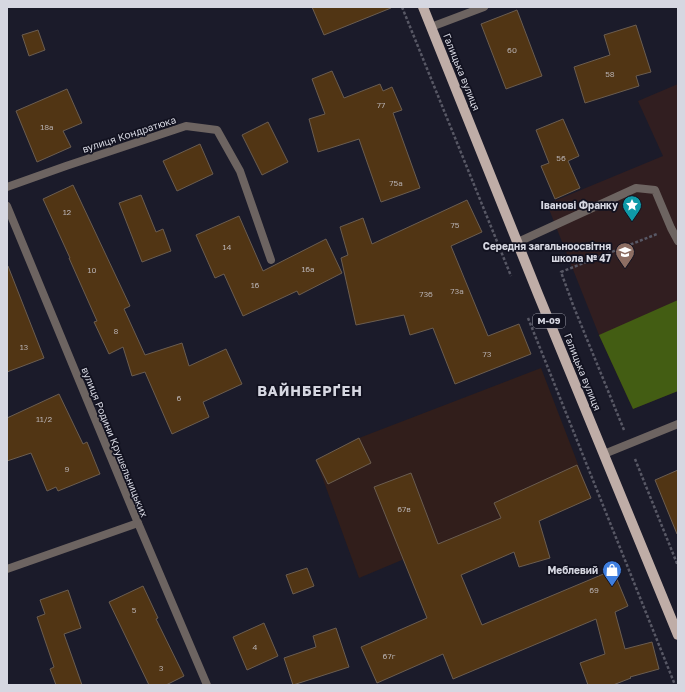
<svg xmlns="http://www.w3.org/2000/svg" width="685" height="692" viewBox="0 0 685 692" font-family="'Golos Text',sans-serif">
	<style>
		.industrial { fill: #311e1b }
		.education { fill: #311e20 }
		.forest { fill: #435d13 }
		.building { fill: #513514; stroke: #6b5d50 }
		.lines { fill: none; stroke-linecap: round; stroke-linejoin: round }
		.path { stroke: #585865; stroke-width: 2.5; stroke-dasharray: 3 2; stroke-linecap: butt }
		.service { stroke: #6d6461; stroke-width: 8 }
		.minor { stroke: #6d6461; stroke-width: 8 }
		.primary { stroke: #bfada7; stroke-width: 10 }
		.labels { text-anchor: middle; stroke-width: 3.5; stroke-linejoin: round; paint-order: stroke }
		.number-label { font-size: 8px; fill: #b5aeae }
		.shield { fill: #121220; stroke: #9b9ca7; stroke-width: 1 }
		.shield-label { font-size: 9px; font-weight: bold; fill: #d6d7e1 }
		.street-label { font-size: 10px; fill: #d6d7e1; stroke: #121220 }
		.poi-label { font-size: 10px; font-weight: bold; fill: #d6d7e1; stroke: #121220; text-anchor: end }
		.district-label { font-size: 14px; font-weight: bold; letter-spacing: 1px; fill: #d6d7e1; stroke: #121220 }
	</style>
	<rect width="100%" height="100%" fill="#1b1b2a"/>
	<path class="industrial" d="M541,368L591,498L508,535L490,523L359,578L316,460L359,438Z"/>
	<path class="education" d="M678,84V391L633,409L599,335L547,204L663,156L638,101Z"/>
	<path class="forest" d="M678,300V391L633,409L599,335Z"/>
	<g class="building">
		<path d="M312,7H391V8L324,35Z"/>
		<path d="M517,10L542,76L506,89L481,24Z"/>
		<path d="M636,25L651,72L636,76L639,86L585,103L574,67L610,55L604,35Z"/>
		<path d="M38,30L45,50L29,56L22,35Z"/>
		<path d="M332,71L344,98L380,84L383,91L392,87L402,110L393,113L420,188L381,202L359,139L318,152L309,119L325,114L312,79Z"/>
		<path d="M67,89L82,123L63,131L71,147L37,162L16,111Z"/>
		<path d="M563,119L579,156L568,161L580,188L555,199L541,166L549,163L536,130Z"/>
		<path d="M268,122L288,162L262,175L242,135Z"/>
		<path d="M200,144L213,174L177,191L163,161Z"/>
		<path d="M73,185L130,306L124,309L145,355L182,343L189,366L226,349L242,384L203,402L209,417L172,434L145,372L132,376L123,347L109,354L94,322L97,321L69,258H70L43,199Z"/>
		<path d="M141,195L156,232L163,229L171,251L142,262L119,203Z"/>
		<path d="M467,200L482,232L451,246L488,336L519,324L531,354L455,384L433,328L410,335L404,315L356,325L341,258L348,255L340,227L363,218L372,244Z"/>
		<path d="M239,216L263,271L326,239L342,273L299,295L297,291L243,316L224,274L215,278L196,235Z"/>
		<path d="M8,266L44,358L7,372V267Z"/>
		<path d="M59,394L83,444L87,442L100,474L58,491L56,487L47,491L31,453L7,461V418Z"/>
		<path d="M359,438L371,463L328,484L316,460Z"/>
		<path d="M577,465L591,498L539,521L550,558L519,567L514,552L461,575L482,625L613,570L628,606L615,612L625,649L652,642L659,669L630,677L631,678L613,685H588L580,663L605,654L596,619L453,679L443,654L377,683L361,647L427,618L374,487L411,473L438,544L501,518L494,503Z"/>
		<path d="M678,470V534H677L655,480Z"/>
		<path d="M307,568L314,586L293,594L286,575Z"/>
		<path d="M143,586L158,618L156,619L184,676L166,685H149L109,602Z"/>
		<path d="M68,590L81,628L64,634L82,685H56L50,669L54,667L37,617L45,614L40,600Z"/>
		<path d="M264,623L278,656L247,670L233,637Z"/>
		<path d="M336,628L349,667L293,685L284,658L316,647L313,636Z"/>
	</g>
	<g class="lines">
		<g class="path">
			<path d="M402,7L511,276"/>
			<path d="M528,318L675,685"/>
			<path d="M624,430L573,305L561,272L657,234"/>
			<path d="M635,459L678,566"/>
		</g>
		<g class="service">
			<path d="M518,242L636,188L655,190L671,228L678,241"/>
			<path d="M7,569L138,523"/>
		</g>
		<g class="minor">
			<path d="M431,27L484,7"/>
			<path d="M7,187L66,166L186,126L217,130L240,171L271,260"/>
			<path d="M7,206L138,523L207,685"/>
			<path d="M604,454L678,424"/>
		</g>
		<path class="primary" d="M423,7L538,294L678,635"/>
	</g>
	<defs>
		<symbol id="sight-pin" viewBox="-11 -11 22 30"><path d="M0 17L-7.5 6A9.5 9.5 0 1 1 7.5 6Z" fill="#0f9aa8" stroke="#121220"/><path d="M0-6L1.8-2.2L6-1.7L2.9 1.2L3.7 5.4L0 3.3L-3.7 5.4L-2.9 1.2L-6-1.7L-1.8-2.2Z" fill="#fff"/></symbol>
		<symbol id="school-pin" viewBox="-11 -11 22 30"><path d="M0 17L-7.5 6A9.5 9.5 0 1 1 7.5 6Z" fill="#8d6e63" stroke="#121220"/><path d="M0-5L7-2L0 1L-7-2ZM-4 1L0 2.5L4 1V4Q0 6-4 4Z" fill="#fff"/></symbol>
		<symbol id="shop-pin" viewBox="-11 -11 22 30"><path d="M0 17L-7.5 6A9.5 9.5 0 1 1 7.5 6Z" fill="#3f7fe0" stroke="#121220"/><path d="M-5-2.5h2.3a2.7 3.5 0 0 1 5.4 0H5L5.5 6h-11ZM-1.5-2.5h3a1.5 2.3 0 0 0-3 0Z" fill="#fff"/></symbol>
	</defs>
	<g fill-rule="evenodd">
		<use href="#sight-pin" x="621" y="194" width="22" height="30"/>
		<use href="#school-pin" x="614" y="241" width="22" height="30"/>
		<use href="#shop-pin" x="601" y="559" width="22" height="30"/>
	</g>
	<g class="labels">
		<g class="number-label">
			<text x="512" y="53">60</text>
			<text x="610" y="77">58</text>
			<text x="381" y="108">77</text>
			<text x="47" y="130">18а</text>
			<text x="561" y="161">56</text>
			<text x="396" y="186">75а</text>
			<text x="67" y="215">12</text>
			<text x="455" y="228">75</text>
			<text x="227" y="250">14</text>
			<text x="308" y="272">16а</text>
			<text x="92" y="273">10</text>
			<text x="255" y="288">16</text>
			<text x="457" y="294">73а</text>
			<text x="426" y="297">73б</text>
			<text x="116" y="334">8</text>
			<text x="24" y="350">13</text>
			<text x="487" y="357">73</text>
			<text x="179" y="401">6</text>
			<text x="44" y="422">11/2</text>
			<text x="67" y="472">9</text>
			<text x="404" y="512">67в</text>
			<text x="594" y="593">69</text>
			<text x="134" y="613">5</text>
			<text x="255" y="650">4</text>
			<text x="389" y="659">67г</text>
			<text x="161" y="671">3</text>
		</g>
		<rect class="shield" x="533" y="314" width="32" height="14" rx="3"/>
		<g class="shield-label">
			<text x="549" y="324">М-09</text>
		</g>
		<g class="street-label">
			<text transform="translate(462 72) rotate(68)" y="4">Галицька вулиця</text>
			<text transform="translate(129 134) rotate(-18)" y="4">вулиця Кондратюка</text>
			<text transform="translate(583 372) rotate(68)" y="4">Галицька вулиця</text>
			<text transform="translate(115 442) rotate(68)" y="4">вулиця Родини Крушельницьких</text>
		</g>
		<g class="poi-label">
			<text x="618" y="209">Іванові Франку</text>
			<text x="611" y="250">Середня загальноосвітня<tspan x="611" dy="12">школа № 47</tspan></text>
			<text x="598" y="574">Меблевий</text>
		</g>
		<g class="district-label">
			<text x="310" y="396">ВАЙНБЕРҐЕН</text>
		</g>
	</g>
	<rect width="685" height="692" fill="none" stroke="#d6d7e1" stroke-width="16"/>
</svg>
